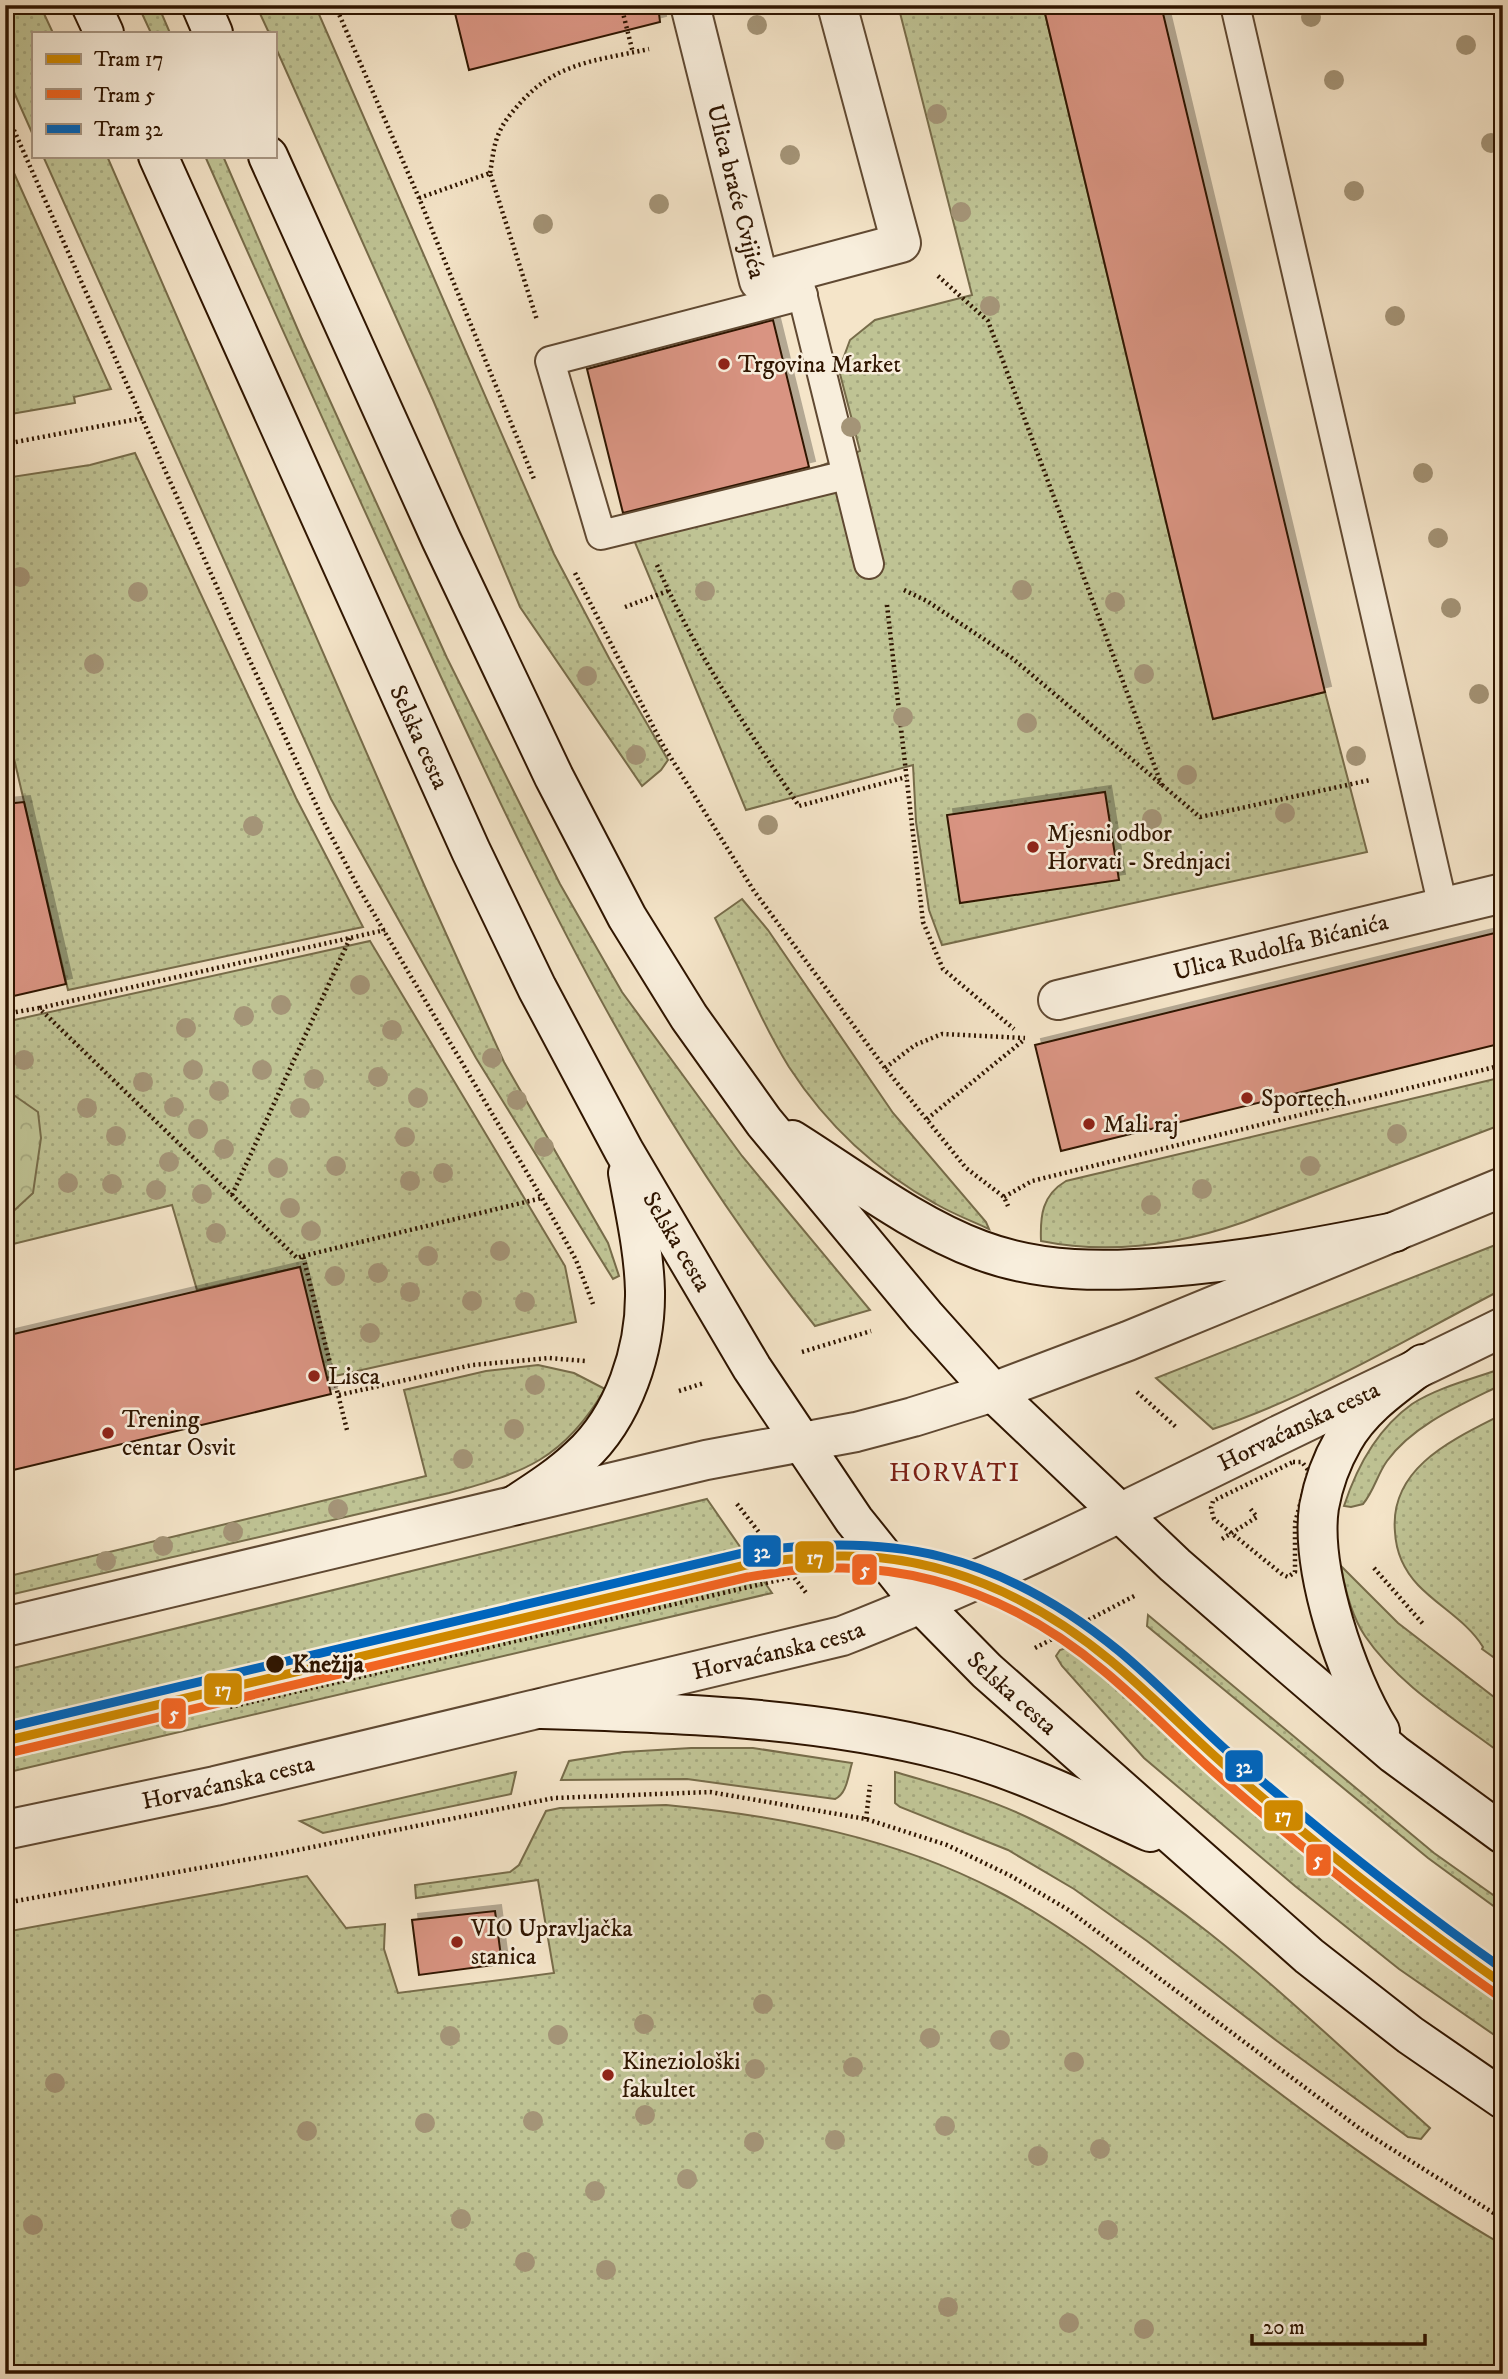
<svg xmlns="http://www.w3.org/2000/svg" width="1508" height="2379" viewBox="0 0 1508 2379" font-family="'IM FELL DW Pica',serif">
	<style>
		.green { fill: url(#green-dots); stroke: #776c4a; stroke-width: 2 }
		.forest { fill: url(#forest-crowns); stroke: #776c4a; stroke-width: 2 }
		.building { fill: #d99482; stroke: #2f1500; stroke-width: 2; filter: url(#shadow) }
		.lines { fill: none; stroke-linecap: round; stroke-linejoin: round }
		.service-casing { stroke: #604932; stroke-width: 32 }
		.minor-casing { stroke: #604932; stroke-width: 42 }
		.tertiary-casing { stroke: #604932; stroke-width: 42 }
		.secondary-casing { stroke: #2f1500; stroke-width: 42 }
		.path { stroke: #2f1500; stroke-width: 4.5; stroke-dasharray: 2 3.5; stroke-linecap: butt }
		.service { stroke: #f8eedc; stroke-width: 28 }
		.minor { stroke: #f8eedc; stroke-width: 38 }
		.tertiary { stroke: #f8eedc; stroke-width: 38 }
		.secondary { stroke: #f8eedc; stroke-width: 38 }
		.tram-1-casing { stroke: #f8eedc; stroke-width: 14 }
		.tram-2-casing { stroke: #f8eedc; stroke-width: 14 }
		.tram-3-casing { stroke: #f8eedc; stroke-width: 14 }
		.tram-1 { stroke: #cf8900; stroke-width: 9 }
		.tram-2 { stroke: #f26522; stroke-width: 9 }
		.tram-3 { stroke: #0065bd; stroke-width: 9 }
		.tree { fill: #a49477 }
		.poi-dot { fill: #8f2418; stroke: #f8eedc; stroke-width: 2.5 }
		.stop-dot { fill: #2f1500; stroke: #f8eedc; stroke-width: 2.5 }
		.labels { text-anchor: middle; stroke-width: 5; stroke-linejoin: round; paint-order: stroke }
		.street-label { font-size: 24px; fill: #2f1500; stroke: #f8eedc }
		.poi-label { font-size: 24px; fill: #2f1500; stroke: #f8eedc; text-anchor: start }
		.stop-label { font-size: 24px; font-weight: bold; fill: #2f1500; stroke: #f8eedc; text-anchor: start }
		.neighbourhood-label { font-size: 26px; letter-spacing: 2px; fill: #7a1f14; stroke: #f8eedc }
		.line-badge { stroke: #f8eedc; stroke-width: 2.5 }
		.badge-label { font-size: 19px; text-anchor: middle; font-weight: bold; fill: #fff }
	</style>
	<defs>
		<pattern id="green-dots" width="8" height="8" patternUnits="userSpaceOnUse" patternTransform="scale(1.75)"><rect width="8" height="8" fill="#bfc394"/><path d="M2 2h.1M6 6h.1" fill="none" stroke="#a4a77e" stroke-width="1.8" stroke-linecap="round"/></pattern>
		<pattern id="forest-crowns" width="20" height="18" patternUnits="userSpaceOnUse" patternTransform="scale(1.75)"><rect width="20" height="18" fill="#bfc394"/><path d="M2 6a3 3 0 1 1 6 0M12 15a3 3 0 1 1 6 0" fill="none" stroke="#a4a77e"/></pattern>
		<filter id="shadow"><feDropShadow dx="6" dy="-6" stdDeviation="0" flood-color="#0004"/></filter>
	</defs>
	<rect width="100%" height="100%" fill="#f5e5c9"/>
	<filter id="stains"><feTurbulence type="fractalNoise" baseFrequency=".00286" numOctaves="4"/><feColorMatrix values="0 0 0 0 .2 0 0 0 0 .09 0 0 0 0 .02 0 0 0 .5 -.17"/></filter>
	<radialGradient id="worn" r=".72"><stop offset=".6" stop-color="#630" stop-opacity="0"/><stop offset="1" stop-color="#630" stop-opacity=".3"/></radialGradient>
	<g class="green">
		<path d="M5,5H40L53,33H33V135L5,72Z"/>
		<path d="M138,5H158L170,33H151Z"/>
		<path d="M256,5H315L554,554L610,660L668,760L661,770L642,786L520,607L433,400L275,46V33H269Z"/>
		<path d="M898,5H1043L1213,719L1325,692L1367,852L942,945L929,910L916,822L913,765L746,810L624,516L810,470L860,451L839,370L850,340L875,320L972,295Z"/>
		<path d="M5,153L111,389L74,397L75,403L5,415Z"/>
		<path d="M43,156H107L425,887L504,1062L608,1243L619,1276L613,1279L476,1058L331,799Z"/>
		<path d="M205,156H223L301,337L447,658L560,884L622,992L742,1156L870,1310L815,1326C657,1131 546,903 441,677C361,504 282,330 205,156Z"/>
		<path d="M135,453L296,798L363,927L68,990L5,720V478L90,465Z"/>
		<path d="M742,899L768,930L893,1113L986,1222L989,1229C972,1221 953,1214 936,1204C876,1171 826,1124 789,1067C760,1020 739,967 715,918Z"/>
		<path d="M370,941L565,1266L576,1322L326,1378L300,1267L197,1290L172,1205L5,1246V1022Z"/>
		<path d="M1503,1077V1124L1244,1222C1178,1245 1110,1255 1041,1241C1040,1216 1042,1195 1066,1181Z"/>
		<path d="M1503,1242V1289C1408,1338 1315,1395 1213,1429L1156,1378Z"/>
		<path d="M538,1365L574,1373L605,1389C564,1459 524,1473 449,1493L5,1596V1577L426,1476L404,1390L486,1371Z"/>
		<path d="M1503,1368V1384C1463,1404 1414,1424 1387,1461C1377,1475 1374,1491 1363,1504L1351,1507L1344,1506C1357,1466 1377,1429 1412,1404C1438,1387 1473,1379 1503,1368Z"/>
		<path d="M1503,1414V1664L1482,1649L1483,1647C1467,1621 1439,1607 1418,1585C1404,1570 1396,1552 1395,1532C1389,1467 1454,1439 1503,1414Z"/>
		<path d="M707,1499L772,1593L5,1773V1670Z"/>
		<path d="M1341,1566L1398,1623L1503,1704V1755C1457,1720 1398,1685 1365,1636C1351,1615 1345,1590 1341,1566Z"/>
		<path d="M1148,1615L1434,1853L1503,1902V1913L1428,1858L1147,1626Z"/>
		<path d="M1066,1648L1079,1654C1215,1777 1353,1899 1503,2004V2041L1399,1969L1295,1886L1144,1758L1062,1666L1056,1656L1060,1650Z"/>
		<path d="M691,1748H753L852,1763C848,1776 847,1794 835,1799L687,1779L561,1780L569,1761L624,1752Z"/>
		<path d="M516,1772L511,1794L323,1833L300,1821Z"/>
		<path d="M895,1772C940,1785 988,1798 1031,1819C1184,1892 1305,2016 1430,2128L1421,2139L1408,2137L1277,2041L1147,1941L1074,1889L1008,1850L900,1807L895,1803Z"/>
		<path d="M666,1805C780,1816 894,1837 997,1891C1072,1930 1137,1985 1204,2036C1301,2110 1397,2184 1503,2245V2374H5V1932L307,1876L346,1928L385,1924L384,1949L398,1993L554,1973L538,1880L416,1898L415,1885L510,1872L519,1865L546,1811L560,1808Z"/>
	</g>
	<path class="forest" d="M5,1089L38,1112L41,1138L33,1193L5,1219Z"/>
	<g class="building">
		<path d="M453,5H658L660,22L469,70Z"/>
		<path d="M1043,5H1161L1325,692L1213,719Z"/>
		<path d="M773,320L809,467L623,513L587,369Z"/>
		<path d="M1105,792L1119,880L960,903L947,815Z"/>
		<path d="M24,802L66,984L5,998V804Z"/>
		<path d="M1503,931V1043L1061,1151L1035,1045Z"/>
		<path d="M300,1267L331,1394L5,1472V1336Z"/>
		<path d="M495,1911L502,1964L419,1975L412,1920Z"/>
	</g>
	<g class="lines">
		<defs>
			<g id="service">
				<path d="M1235,5L1443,907"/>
				<path d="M798,277L869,564"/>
				<path d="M803,295L550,361L601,535L846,475"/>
			</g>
			<g id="minor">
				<path id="s1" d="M690,5L759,281L901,243L837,5"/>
				<path id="s2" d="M1058,1000L1503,893"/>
			</g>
			<g id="tertiary">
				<path d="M5,1627L706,1460L856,1432L913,1417L993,1392L1128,1341L1503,1187"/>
				<path id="s3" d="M5,1830L215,1786L842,1636C990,1578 1131,1508 1273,1438C1349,1401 1426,1365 1503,1327"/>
			</g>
			<g id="secondary">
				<path d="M91,5L104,33"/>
				<path d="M201,5L213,33"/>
				<path id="s4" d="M158,156L471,851L537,988L624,1151L752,1368L854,1520L922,1605L987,1671L1309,1956L1410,2035L1503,2099"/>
				<path d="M268,156L441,539L554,777L627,917L689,1017L764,1122L925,1316L993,1392L1175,1565L1282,1658L1394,1754L1503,1834"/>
				<path d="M792,1140C851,1177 915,1226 980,1250C1041,1273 1105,1272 1169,1267C1245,1261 1319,1247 1395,1232"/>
				<path d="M515,1505C538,1490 560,1476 580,1457C624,1417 646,1349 645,1291C644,1251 635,1212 628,1173"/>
				<path d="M541,1709C677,1713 815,1717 947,1751C1018,1769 1084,1802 1150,1832"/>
				<path d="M1380,1731C1347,1679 1310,1569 1319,1507C1323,1485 1332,1460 1343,1441C1361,1408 1394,1386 1423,1364"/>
			</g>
		</defs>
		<use href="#service" class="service-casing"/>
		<use href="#minor" class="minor-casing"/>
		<use href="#tertiary" class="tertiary-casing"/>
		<use href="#secondary" class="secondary-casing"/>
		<g class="path">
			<path d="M335,5L419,198L534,479"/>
			<path d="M621,5L633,53"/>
			<path d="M5,110L244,648L325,824L358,887L542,1198L576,1260L593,1304"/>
			<path d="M490,173C492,162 493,151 496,141C500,128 507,118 515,109C553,62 595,61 649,49"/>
			<path d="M419,198L490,173L537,320"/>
			<path d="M938,276L988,321L1162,786"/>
			<path d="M5,444L143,418"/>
			<path d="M657,565C694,651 747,729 799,806L906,777"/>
			<path d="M575,573L661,742L754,891L885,1068L966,1168L1004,1197L1008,1206"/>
			<path d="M904,590L927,601L1012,658L1200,817L1370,780"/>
			<path d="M887,605L923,922L943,969L1014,1029"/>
			<path d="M625,607L668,591"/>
			<path d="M40,1008L385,930"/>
			<path d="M5,1014L39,1008L297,1258L303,1256L347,1430"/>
			<path d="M885,1068L915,1045L942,1034L1025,1038"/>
			<path d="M927,1119L1025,1039"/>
			<path d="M232,1195L350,938"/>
			<path d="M1004,1197L1032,1181L1503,1065"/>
			<path d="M303,1256L542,1198"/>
			<path d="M802,1352L871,1331"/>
			<path d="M679,1391L704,1383"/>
			<path d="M1137,1392L1177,1428"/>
			<path d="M339,1395L472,1365L549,1358L585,1361"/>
			<path d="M1293,1462H1302L1308,1470V1475L1295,1523V1572L1288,1577L1283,1575L1214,1519L1211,1508L1213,1501Z"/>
			<path d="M737,1504L807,1594"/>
			<path d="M1222,1539L1257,1517L1249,1507"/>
			<path d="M1374,1568L1423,1624"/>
			<path d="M1035,1648L1136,1595"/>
			<path d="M230,1707L792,1577"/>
			<path d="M866,1819L870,1785"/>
			<path d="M5,1903L283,1853L554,1798L710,1792L866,1819L947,1845L1011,1876L1067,1909L1363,2131L1503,2219"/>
		</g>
		<use href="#service" class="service"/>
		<use href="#minor" class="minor"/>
		<use href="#tertiary" class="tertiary"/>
		<use href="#secondary" class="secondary"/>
		<defs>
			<path id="tram-1" d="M5,1741L746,1565C777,1560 809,1556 841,1556C942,1555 1034,1597 1111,1661C1152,1695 1188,1733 1228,1768C1316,1845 1407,1917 1503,1984"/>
			<path id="tram-2" d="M8,1753L748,1577C780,1572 811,1567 843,1568C941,1570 1029,1608 1104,1671C1145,1705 1181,1743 1221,1778C1309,1854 1400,1927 1496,1994"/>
			<path id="tram-3" d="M5,1728L743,1553C892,1530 1001,1554 1119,1651C1160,1685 1196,1724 1236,1759C1322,1833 1410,1904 1503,1969"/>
		</defs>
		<use href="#tram-1" class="tram-1-casing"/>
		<use href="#tram-2" class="tram-2-casing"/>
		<use href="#tram-3" class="tram-3-casing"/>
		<use href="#tram-1" class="tram-1"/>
		<use href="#tram-2" class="tram-2"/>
		<use href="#tram-3" class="tram-3"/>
	</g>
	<g class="tree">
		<circle cx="1311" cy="17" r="10"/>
		<circle cx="757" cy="25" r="10"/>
		<circle cx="1466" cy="45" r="10"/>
		<circle cx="1334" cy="80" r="10"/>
		<circle cx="937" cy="114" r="10"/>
		<circle cx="1491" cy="143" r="10"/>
		<circle cx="790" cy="155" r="10"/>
		<circle cx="1354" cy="191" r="10"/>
		<circle cx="659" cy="204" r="10"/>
		<circle cx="961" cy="212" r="10"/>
		<circle cx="543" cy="224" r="10"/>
		<circle cx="990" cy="306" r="10"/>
		<circle cx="1395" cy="316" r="10"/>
		<circle cx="851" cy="427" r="10"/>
		<circle cx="1423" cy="473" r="10"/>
		<circle cx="1438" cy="538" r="10"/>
		<circle cx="20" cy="577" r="10"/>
		<circle cx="1022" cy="590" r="10"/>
		<circle cx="705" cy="591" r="10"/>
		<circle cx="138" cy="592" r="10"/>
		<circle cx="1115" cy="602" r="10"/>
		<circle cx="1451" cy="608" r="10"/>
		<circle cx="94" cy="664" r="10"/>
		<circle cx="1144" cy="674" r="10"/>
		<circle cx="587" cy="676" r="10"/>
		<circle cx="1479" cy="694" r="10"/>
		<circle cx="903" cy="717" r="10"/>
		<circle cx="1027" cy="723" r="10"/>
		<circle cx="636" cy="755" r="10"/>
		<circle cx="1356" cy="756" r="10"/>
		<circle cx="1187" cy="775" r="10"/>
		<circle cx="1285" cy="813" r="10"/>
		<circle cx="1152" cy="819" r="10"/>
		<circle cx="768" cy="825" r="10"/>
		<circle cx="253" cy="826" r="10"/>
		<circle cx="360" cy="985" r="10"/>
		<circle cx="281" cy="1005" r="10"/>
		<circle cx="244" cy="1016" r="10"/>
		<circle cx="186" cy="1028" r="10"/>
		<circle cx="392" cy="1030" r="10"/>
		<circle cx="492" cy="1058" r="10"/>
		<circle cx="24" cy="1060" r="10"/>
		<circle cx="193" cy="1070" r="10"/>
		<circle cx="262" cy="1070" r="10"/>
		<circle cx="378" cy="1077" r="10"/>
		<circle cx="314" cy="1079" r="10"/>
		<circle cx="143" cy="1082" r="10"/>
		<circle cx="219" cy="1091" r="10"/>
		<circle cx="418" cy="1098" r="10"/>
		<circle cx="517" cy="1100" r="10"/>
		<circle cx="174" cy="1107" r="10"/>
		<circle cx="87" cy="1108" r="10"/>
		<circle cx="300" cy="1108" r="10"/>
		<circle cx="198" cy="1129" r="10"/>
		<circle cx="1397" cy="1134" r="10"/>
		<circle cx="116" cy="1136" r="10"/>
		<circle cx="405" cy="1137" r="10"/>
		<circle cx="544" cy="1147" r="10"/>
		<circle cx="224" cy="1149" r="10"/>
		<circle cx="169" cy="1162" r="10"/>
		<circle cx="336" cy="1166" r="10"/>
		<circle cx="1310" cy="1166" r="10"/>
		<circle cx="278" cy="1168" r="10"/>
		<circle cx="443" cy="1173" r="10"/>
		<circle cx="410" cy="1181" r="10"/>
		<circle cx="68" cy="1183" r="10"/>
		<circle cx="112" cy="1184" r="10"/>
		<circle cx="1202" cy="1189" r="10"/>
		<circle cx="156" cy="1190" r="10"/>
		<circle cx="202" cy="1194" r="10"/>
		<circle cx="1151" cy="1205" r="10"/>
		<circle cx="290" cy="1208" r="10"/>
		<circle cx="311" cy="1231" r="10"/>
		<circle cx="216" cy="1233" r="10"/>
		<circle cx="500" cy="1251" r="10"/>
		<circle cx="428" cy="1256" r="10"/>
		<circle cx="378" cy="1273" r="10"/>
		<circle cx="335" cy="1276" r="10"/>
		<circle cx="410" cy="1292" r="10"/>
		<circle cx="472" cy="1301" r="10"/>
		<circle cx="525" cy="1302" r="10"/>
		<circle cx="370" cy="1333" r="10"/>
		<circle cx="535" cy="1385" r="10"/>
		<circle cx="514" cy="1429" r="10"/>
		<circle cx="463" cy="1459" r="10"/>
		<circle cx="338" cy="1509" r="10"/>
		<circle cx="233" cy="1532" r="10"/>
		<circle cx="163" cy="1546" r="10"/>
		<circle cx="106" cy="1561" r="10"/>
		<circle cx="763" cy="2004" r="10"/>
		<circle cx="644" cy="2024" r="10"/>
		<circle cx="558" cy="2035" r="10"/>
		<circle cx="450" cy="2036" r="10"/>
		<circle cx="930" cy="2038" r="10"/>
		<circle cx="1000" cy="2040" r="10"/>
		<circle cx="1074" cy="2062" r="10"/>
		<circle cx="853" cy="2067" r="10"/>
		<circle cx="755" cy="2069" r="10"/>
		<circle cx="55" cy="2083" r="10"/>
		<circle cx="645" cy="2115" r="10"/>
		<circle cx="533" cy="2121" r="10"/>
		<circle cx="425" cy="2123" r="10"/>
		<circle cx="945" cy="2126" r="10"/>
		<circle cx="307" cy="2131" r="10"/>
		<circle cx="835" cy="2140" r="10"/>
		<circle cx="754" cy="2142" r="10"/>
		<circle cx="1100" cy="2149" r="10"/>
		<circle cx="1038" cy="2156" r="10"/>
		<circle cx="687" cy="2179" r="10"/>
		<circle cx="595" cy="2191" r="10"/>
		<circle cx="461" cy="2219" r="10"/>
		<circle cx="33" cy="2225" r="10"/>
		<circle cx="1108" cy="2230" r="10"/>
		<circle cx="525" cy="2262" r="10"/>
		<circle cx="606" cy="2270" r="10"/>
		<circle cx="948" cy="2307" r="10"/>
		<circle cx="1069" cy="2323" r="10"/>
		<circle cx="1144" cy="2329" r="10"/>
	</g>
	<g class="poi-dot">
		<circle cx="724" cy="364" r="7"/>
		<circle cx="1033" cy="847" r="7"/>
		<circle cx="1247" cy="1098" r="7"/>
		<circle cx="1089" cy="1124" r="7"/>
		<circle cx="314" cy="1376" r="7"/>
		<circle cx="108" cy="1433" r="7"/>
		<circle cx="457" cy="1942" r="7"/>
		<circle cx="608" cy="2075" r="7"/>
	</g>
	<circle class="stop-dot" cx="275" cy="1664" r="10"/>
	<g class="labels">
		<g class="street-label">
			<text dy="8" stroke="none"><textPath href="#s1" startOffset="192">Ulica braće Cvijića</textPath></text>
			<text dy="8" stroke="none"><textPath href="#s4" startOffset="637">Selska cesta</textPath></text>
			<text dy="8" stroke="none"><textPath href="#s2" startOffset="229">Ulica Rudolfa Bićanića</textPath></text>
			<text dy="8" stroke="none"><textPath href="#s4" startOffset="1204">Selska cesta</textPath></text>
			<text dy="8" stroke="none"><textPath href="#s3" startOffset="1362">Horvaćanska cesta</textPath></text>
			<text dy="8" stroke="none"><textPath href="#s3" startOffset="794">Horvaćanska cesta</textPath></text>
			<text dy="8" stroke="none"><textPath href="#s4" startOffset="1769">Selska cesta</textPath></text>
			<text dy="8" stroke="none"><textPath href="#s3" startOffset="228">Horvaćanska cesta</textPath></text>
		</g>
		<g class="poi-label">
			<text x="738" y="372">Trgovina Market</text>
			<text x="1047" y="841">Mjesni odbor<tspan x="1047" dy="28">Horvati - Srednjaci</tspan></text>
			<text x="1261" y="1106">Sportech</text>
			<text x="1103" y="1132">Mali raj</text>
			<text x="328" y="1384">Lisca</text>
			<text x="122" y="1427">Trening<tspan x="122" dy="28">centar Osvit</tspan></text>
			<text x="471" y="1936">VIO Upravljačka<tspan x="471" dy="28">stanica</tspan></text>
			<text x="622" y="2069">Kineziološki<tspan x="622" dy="28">fakultet</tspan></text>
		</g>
		<g class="stop-label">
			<text x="292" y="1672">Knežija</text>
		</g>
		<g class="neighbourhood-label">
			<text x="955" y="1481">HORVATI</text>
		</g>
	</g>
	<g class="line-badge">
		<rect x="742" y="1534" width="40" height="34" rx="7" fill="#0065bd"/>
		<rect x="794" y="1540" width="41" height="34" rx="7" fill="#cf8900"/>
		<rect x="851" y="1553" width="27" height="33" rx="7" fill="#f26522"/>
		<rect x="203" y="1672" width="40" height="34" rx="7" fill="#cf8900"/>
		<rect x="160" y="1697" width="27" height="33" rx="7" fill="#f26522"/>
		<rect x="1224" y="1749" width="40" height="34" rx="7" fill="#0065bd"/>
		<rect x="1263" y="1799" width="41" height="33" rx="7" fill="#cf8900"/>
		<rect x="1305" y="1843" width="27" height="34" rx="7" fill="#f26522"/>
	</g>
	<g class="badge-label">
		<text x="762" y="1558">32</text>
		<text x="815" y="1564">17</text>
		<text x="865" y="1576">5</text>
		<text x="223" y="1696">17</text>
		<text x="174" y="1720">5</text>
		<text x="1244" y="1773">32</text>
		<text x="1283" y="1822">17</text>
		<text x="1318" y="1866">5</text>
	</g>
	<rect width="1508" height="2379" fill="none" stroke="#f5e5c9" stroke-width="28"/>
	<rect x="7" y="7" width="1494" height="2365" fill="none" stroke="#2f1500" stroke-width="3.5"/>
	<rect x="14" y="14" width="1480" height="2351" fill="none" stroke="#2f1500" stroke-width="2"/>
	<rect x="32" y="32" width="245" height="126" fill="#f8eedc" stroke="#a89784" stroke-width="2"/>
	<rect x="46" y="54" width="35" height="10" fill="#cf8900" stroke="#a89784" stroke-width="2"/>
	<text x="94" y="66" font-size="21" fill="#2f1500">Tram 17</text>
	<rect x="46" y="89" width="35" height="10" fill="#f26522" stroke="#a89784" stroke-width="2"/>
	<text x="94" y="102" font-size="21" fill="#2f1500">Tram 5</text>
	<rect x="46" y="124" width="35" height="10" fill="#0065bd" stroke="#a89784" stroke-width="2"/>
	<text x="94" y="136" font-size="21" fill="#2f1500">Tram 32</text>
	<path d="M1252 2334v10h173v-10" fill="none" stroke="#2f1500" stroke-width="3.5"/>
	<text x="1263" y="2334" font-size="21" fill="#2f1500" stroke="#f8eedc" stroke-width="5" paint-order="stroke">20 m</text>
	<rect width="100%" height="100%" filter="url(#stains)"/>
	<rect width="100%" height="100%" fill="url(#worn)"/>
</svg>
